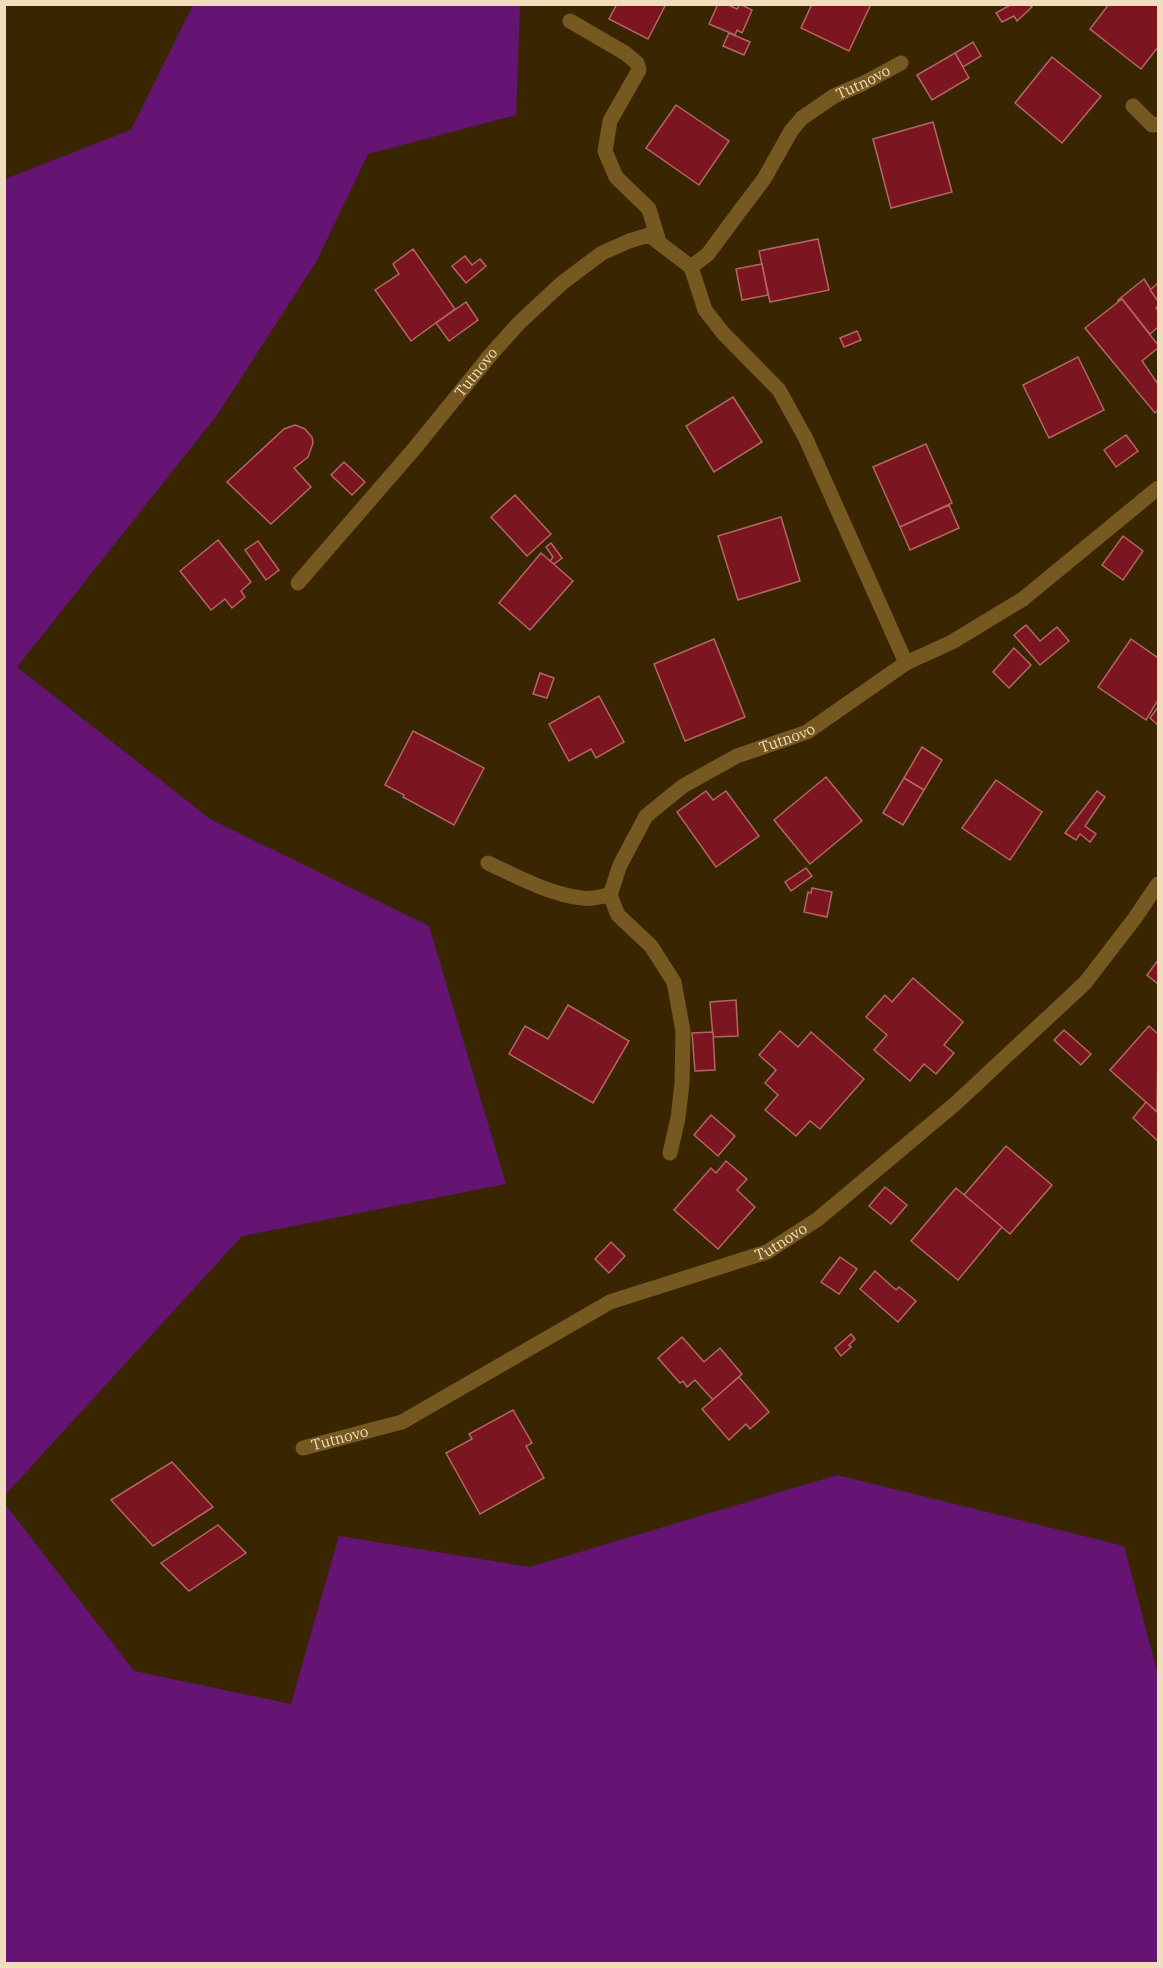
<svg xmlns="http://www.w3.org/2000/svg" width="1163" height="1968" viewBox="0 0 1163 1968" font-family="'IBM Plex Serif',serif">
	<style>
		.green { fill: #661474 }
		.building { fill: #7b1520; stroke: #b26665; stroke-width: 1.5 }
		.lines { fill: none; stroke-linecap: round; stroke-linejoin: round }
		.minor { stroke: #765920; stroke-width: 15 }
		.labels { text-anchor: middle; stroke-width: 5; stroke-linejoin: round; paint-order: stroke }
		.street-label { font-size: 15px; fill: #f1ddbc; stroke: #1b1000 }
	</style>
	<rect width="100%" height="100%" fill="#392600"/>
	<g class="green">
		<path d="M193,5H520L516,115L368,154L316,262L217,415L17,667L210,819L429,926L506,1184L242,1236L5,1495V179L131,130Z"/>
		<path d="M837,1475L1124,1546L1158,1675V1963H5V1504L134,1671L291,1704L339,1536L530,1567Z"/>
	</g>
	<g class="building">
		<path d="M617,4H666L648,39L609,19Z"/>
		<path d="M718,4H726L737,9L740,4L752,10L742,33L737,30L735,35L709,24Z"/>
		<path d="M812,4H871L849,51L801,28Z"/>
		<path d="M1027,4L1032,7L1017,21L1014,16L1002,22L996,13L1012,4Z"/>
		<path d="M1109,4H1158V47L1141,69L1090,29Z"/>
		<path d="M729,33L750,42L744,55L723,46Z"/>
		<path d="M973,42L981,56L963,67L955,53Z"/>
		<path d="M955,53L969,78L932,100L917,75Z"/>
		<path d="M1052,57L1101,96L1062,143L1015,103Z"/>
		<path d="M676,105L729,141L699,185L646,148Z"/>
		<path d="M933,122L952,192L891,208L873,139Z"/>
		<path d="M818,239L829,290L770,302L759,251Z"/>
		<path d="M413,249L455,309L411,341L375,290L399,274L393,264Z"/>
		<path d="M465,256L472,265L480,259L486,266L466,283L452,266Z"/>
		<path d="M762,264L768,295L742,300L736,269Z"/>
		<path d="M1144,279L1158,301V306L1156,308L1158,311V327L1150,334L1122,299L1118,302V300Z"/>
		<path d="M1158,283V301L1150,290Z"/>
		<path d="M1122,299L1158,345V348L1142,361L1158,384V410L1155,413L1085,328Z"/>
		<path d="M466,302L478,320L449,341L436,323Z"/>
		<path d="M857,331L861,340L844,347L840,338Z"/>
		<path d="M1078,357L1104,410L1049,438L1023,385Z"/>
		<path d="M733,397L762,442L714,472L686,426Z"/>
		<path d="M295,425L305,429L312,437L313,443L308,457L294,468L311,487L271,524L227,482L284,429Z"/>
		<path d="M1126,435L1138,451L1116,467L1104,450Z"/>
		<path d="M926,444L952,503L900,527L873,467Z"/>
		<path d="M344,462L365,482L352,495L331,475Z"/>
		<path d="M515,495L551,534L527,556L491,517Z"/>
		<path d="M949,505L959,528L910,550L900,527Z"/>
		<path d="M781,517L800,581L738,600L718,536Z"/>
		<path d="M1123,536L1143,551L1123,580L1102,565Z"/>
		<path d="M218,540L251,582L241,591L245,597L232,608L225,599L211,610L180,571Z"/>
		<path d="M258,541L279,570L266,580L245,550Z"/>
		<path d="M551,543L562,558L554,564L550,561L553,557L546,547Z"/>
		<path d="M541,553L573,581L530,630L499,603Z"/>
		<path d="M1026,625L1040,641L1057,627L1069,641L1040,665L1014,635Z"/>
		<path d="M714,639L745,717L685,741L654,664Z"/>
		<path d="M1131,639L1158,658V700L1146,720L1098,687Z"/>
		<path d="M1014,648L1031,665L1009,688L993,672Z"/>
		<path d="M540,673L554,678L547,698L533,694Z"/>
		<path d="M599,696L624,742L596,758L591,749L569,761L549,724Z"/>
		<path d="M1158,707V725L1150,718Z"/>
		<path d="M413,731L484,768L454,825L403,797L404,795L385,785Z"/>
		<path d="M922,747L942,760L924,790L904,778Z"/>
		<path d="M826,777L862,821L810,864L774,820Z"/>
		<path d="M904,778L924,790L903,825L883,813Z"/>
		<path d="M996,780L1042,812L1010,860L962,828Z"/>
		<path d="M706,791L713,800L726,791L759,836L716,867L677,812Z"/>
		<path d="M1097,791L1105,797L1085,826L1096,834L1090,842L1080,834L1076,840L1065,833Z"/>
		<path d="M806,868L812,876L791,891L785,882Z"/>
		<path d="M812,888L832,892L827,917L804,912L808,892L811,893Z"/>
		<path d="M1158,960V984L1147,975Z"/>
		<path d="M913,978L963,1022L944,1045L954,1053L936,1074L924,1064L910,1081L874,1050L887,1035L866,1017L885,995L892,1002Z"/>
		<path d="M736,1000L738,1036L713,1037L710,1002Z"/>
		<path d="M568,1005L629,1041L593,1103L509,1054L525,1026L548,1039Z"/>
		<path d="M1149,1026L1158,1034L1157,1112L1110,1070Z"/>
		<path d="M1064,1030L1091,1054L1081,1065L1054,1040Z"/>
		<path d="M780,1031L798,1047L811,1032L864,1079L820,1129L810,1121L796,1136L765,1110L778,1095L765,1083L776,1070L759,1055Z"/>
		<path d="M713,1032L715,1070L695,1071L692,1033Z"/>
		<path d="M1146,1102L1158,1113V1141L1133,1118Z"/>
		<path d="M711,1115L735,1136L718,1156L694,1135Z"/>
		<path d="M1006,1146L1052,1185L1010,1234L964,1195Z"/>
		<path d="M726,1161L747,1179L737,1190L755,1207L718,1249L674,1210L711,1168L716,1173Z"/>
		<path d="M885,1187L907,1205L891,1224L869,1206Z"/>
		<path d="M956,1188L1002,1227L958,1280L911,1241Z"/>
		<path d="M611,1242L625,1256L609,1273L595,1259Z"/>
		<path d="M840,1257L857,1269L839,1294L821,1282Z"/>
		<path d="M875,1271L896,1290L899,1287L916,1301L898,1322L860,1289Z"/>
		<path d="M851,1334L855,1339L849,1345L851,1347L841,1356L835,1348Z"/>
		<path d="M682,1337L704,1362L720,1348L742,1374L713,1400L695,1380L687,1387L683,1381L680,1383L658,1358Z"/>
		<path d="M739,1377L769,1412L750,1429L746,1424L729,1440L702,1409Z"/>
		<path d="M513,1410L532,1443L526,1446L544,1478L480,1514L446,1453L472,1439L469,1434Z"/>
		<path d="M172,1462L213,1507L153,1546L111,1500Z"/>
		<path d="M218,1525L246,1553L189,1591L161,1563Z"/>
	</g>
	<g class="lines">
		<g class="minor">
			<path d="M570,21L625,53L637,63L639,70L610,121L605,151L616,177L649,209L659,242"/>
			<path d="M1133,106L1152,125L1158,124"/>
			<path id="s1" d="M691,267L708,254L736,216L764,179L791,131L802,118L834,96L864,83L901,63"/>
			<path id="s2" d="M298,583L414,449L492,353L519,323L562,283L602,253L629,241L649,235L691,267L705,310L723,333L779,390L806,439L906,663"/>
			<path d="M488,863C518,877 549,894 582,898C591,900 601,896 610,895"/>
			<path id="s3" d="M670,1153L678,1118L682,1083L683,1031L674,982L651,946L618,915L610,895L620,865L646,816L683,786L737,756L807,732L906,663L952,642L1023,599L1158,488"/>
			<path id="s4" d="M303,1448L402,1422L610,1302L767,1252L818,1219L955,1104L1085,983L1135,918L1158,884"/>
		</g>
	</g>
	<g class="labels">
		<g class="street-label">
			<text dy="5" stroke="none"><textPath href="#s1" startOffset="258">Tutnovo</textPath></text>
			<text dy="5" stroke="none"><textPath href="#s2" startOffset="276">Tutnovo</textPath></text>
			<text dy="5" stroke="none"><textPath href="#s3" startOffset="532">Tutnovo</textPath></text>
			<text dy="5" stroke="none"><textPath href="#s4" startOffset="524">Tutnovo</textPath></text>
			<text dy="5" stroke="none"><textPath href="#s4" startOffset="38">Tutnovo</textPath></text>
		</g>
	</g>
	<rect width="1163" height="1968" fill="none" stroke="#f1ddbc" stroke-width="12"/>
</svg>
